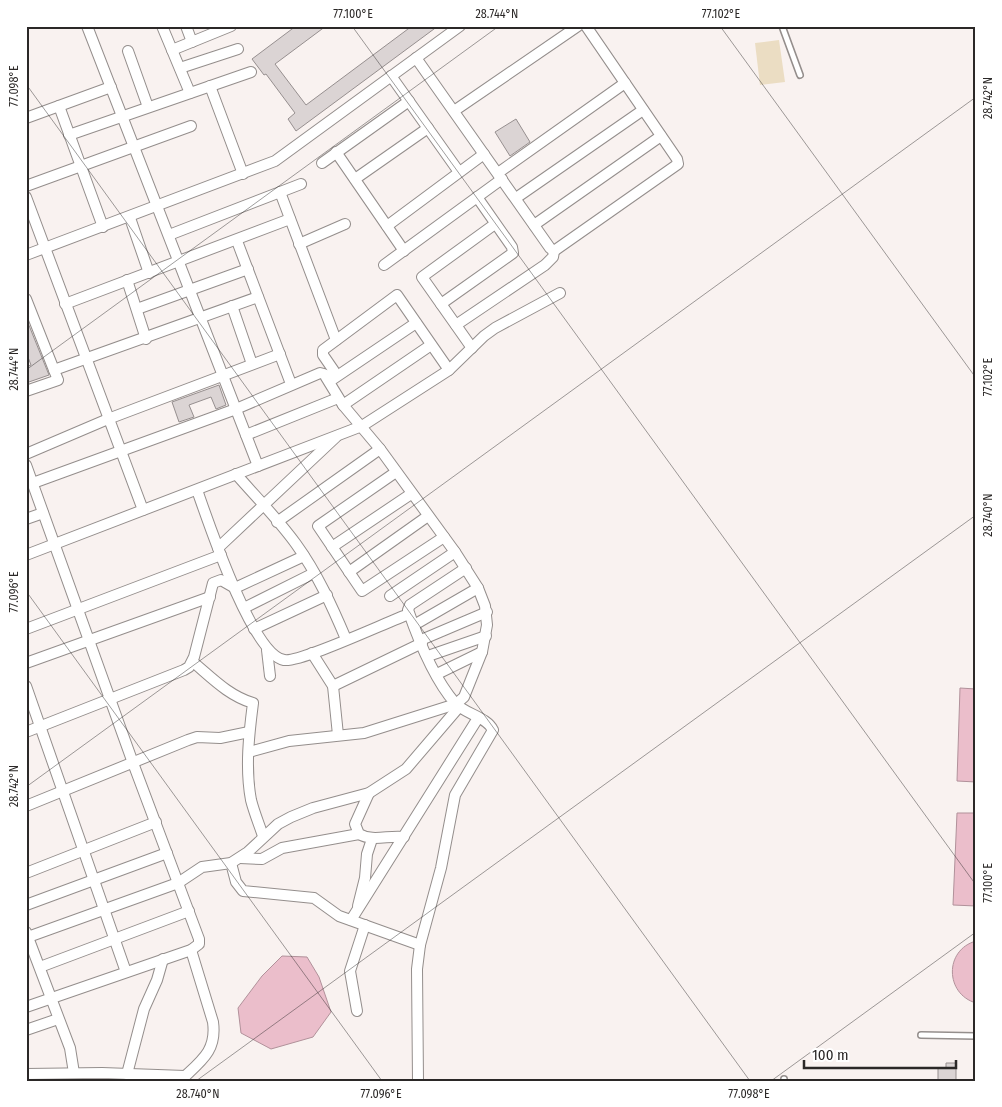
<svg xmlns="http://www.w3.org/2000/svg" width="1002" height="1107" viewBox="0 0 1002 1107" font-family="'Fira Sans Condensed',sans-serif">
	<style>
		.green { fill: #ebddc3 }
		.water { fill: #ebbecb; stroke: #b1919a }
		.building { fill: #dbd4d4; stroke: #968f8f }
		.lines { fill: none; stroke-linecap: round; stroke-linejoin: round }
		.service-casing { stroke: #948e8c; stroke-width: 8 }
		.minor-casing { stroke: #948e8c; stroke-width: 12 }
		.service { stroke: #fff; stroke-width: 5 }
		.minor { stroke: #fff; stroke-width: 10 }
		.ticks { fill: none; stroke: #2b2827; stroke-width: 1; stroke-opacity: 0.45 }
		.neatline { fill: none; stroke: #2b2827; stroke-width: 2 }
		.ticks-label { font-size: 12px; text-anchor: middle; fill: #2b2827 }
	</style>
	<rect width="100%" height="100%" fill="#f9f2f0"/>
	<path class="green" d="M779,40L785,82L760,85L755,43Z"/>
	<g class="water">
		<path d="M960,688L976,689V782L957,781Z"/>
		<path d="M957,813H976V906L953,905Z"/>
		<path d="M976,941V1003C945,994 944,950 976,941Z"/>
		<path d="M282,956L307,957L319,977L331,1012L313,1037L271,1049L241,1033L238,1008L262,976Z"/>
	</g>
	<g class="building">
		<path d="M296,26H326L275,64L306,105L412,26H438L296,131L288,119L295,113L266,74L264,75L252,59Z"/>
		<path d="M516,119L530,142L510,156L495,132Z"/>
		<path d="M26,318L49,375L26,383V367L31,365L26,352Z"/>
		<path d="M219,385L226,405L216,409L211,397L189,405L194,417L179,422L172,402Z"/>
		<path d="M946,1063H956V1081H938V1068H946Z"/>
	</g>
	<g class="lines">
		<defs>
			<g id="service">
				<path d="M782,26L800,75"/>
				<path d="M921,1035L976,1036"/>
				<path d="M784,1081V1079"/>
			</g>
			<g id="minor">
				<path d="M87,26L258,466"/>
				<path d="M162,26L190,93"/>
				<path d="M186,26L192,42"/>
				<path d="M172,50L231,26"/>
				<path d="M128,51L148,107"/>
				<path d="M416,58L550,248L554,251L678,164L677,159L586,26"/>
				<path d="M180,68L238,49"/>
				<path d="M391,76L459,172"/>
				<path d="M210,86L243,174"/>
				<path d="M59,106L103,227"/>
				<path d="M454,111L578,26"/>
				<path d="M26,118L111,87"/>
				<path d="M69,135L251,72"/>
				<path d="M336,152L404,251"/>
				<path d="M322,163L409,101"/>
				<path d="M498,173L625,83"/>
				<path d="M355,179L428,128"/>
				<path d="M26,186L191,126"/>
				<path d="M280,192L336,340"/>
				<path d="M26,197L143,510"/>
				<path d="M516,198L643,110"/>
				<path d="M130,218L149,273"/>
				<path d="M534,225L661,136"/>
				<path d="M387,226L484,154"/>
				<path d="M169,235L301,184"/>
				<path d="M237,241L291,384"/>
				<path d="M299,244L345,224"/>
				<path d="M26,255L275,161L460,26"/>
				<path d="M384,265L502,179"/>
				<path d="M127,280L146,339"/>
				<path d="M26,299L54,370"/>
				<path d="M65,304L290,219"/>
				<path d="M441,304L513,253L512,247L477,197"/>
				<path d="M232,306L252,364"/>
				<path d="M137,309L248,269"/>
				<path d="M456,325L545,265L553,257L554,251"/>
				<path d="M472,348L422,277L495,224"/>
				<path d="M449,370L484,336L495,328L560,293"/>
				<path d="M330,381L416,323"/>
				<path d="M26,391L58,380L54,370L258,297"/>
				<path d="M343,405L431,345"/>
				<path d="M246,435L338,398"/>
				<path d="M26,454L108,419L280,354"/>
				<path d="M26,465L133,763L199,939V944L191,950L26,1007"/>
				<path d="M396,472L318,526L362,591L444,537"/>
				<path d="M236,474C256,497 278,519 296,544C317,573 332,606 346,639"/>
				<path d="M33,483L236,409L320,373L324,374L343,405L380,449L455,552L478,588L485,606L487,625L482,652L464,697L456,704L364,733L289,741L249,752"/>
				<path d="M197,490C208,521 252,654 284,660C300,663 387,622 409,614"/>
				<path d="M26,519L43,513"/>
				<path d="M277,522L380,449"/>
				<path d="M332,547L411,494"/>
				<path d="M218,548L336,437"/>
				<path d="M26,555L362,426L449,370L397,295L323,350V355L334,371L327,377"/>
				<path d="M349,572L428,516"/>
				<path d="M390,596L455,552"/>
				<path d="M244,608L314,573"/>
				<path d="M414,625L478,588"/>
				<path d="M26,629L221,555"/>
				<path d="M254,629L327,595"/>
				<path d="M421,640L487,612"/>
				<path d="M267,650L270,676"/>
				<path d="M312,653L333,686L338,735"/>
				<path d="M428,656L486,636"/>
				<path d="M193,662C212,678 229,696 253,703C249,734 245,768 251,800C254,812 259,824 263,836"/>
				<path d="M26,663L210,597"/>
				<path d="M437,674L482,652"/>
				<path d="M26,686L126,972"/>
				<path d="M333,686L422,643"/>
				<path d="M26,732L184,670L189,667L194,657L213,583L221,580L235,588L304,556"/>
				<path d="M369,793L355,824L359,834C373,842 388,835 404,837"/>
				<path d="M26,806L188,740L197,737L220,738L249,732"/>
				<path d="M240,858L262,859L282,848L359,834"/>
				<path d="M231,863L236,882L243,891L314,898L339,916L420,945"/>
				<path d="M26,873L156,822"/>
				<path d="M26,905L167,853"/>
				<path d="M358,906L365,878L367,854L372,839"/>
				<path d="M351,920L478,718"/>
				<path d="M26,932L70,1048L74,1073"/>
				<path d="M28,937L178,883L202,867L231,863L248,852L278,824L291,817L313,808L369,793L406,769L459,707"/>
				<path d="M40,967L189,911"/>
				<path d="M357,1011L350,971L365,925"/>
				<path d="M26,1030L58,1019"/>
				<path d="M26,1074L102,1073L185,1076"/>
				<path d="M127,1074L144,1009L157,980L163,959"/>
				<path d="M181,1080C201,1061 217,1051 213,1022L191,950"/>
				<path d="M418,1081L417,969L420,945L441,868L455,795L493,730C487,717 465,714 455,703C435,680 418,639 408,610L410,605L466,568"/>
			</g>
		</defs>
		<use href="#service" class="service-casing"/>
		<use href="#minor" class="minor-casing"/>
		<use href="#service" class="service"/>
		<use href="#minor" class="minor"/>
	</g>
	<path class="ticks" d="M352,26L976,885M720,26L976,378M26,84L750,1081M26,370L499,26M26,591L382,1081M26,787L976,97M196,1081L976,515M771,1081L976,932"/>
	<rect width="1002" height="1107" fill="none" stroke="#ffffff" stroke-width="55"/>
	<path d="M804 1060v8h152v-8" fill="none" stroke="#2b2827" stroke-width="2.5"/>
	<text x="812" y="1060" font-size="15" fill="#2b2827" stroke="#ffffff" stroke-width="4" paint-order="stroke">100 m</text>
	<rect x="28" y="28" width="946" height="1052" class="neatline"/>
	<g class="ticks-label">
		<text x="353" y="18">77.100°E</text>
		<text x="497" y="18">28.744°N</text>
		<text x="721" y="18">77.102°E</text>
		<text transform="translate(14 86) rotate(-90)" y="4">77.098°E</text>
		<text transform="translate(988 98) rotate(-90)" y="4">28.742°N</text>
		<text transform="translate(14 369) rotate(-90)" y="4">28.744°N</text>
		<text transform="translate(988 377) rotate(-90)" y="4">77.102°E</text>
		<text transform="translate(988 515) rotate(-90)" y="4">28.740°N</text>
		<text transform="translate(14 592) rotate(-90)" y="4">77.096°E</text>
		<text transform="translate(14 786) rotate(-90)" y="4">28.742°N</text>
		<text transform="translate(988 883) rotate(-90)" y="4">77.100°E</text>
		<text x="198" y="1098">28.740°N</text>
		<text x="381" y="1098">77.096°E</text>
		<text x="749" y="1098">77.098°E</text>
	</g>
</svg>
